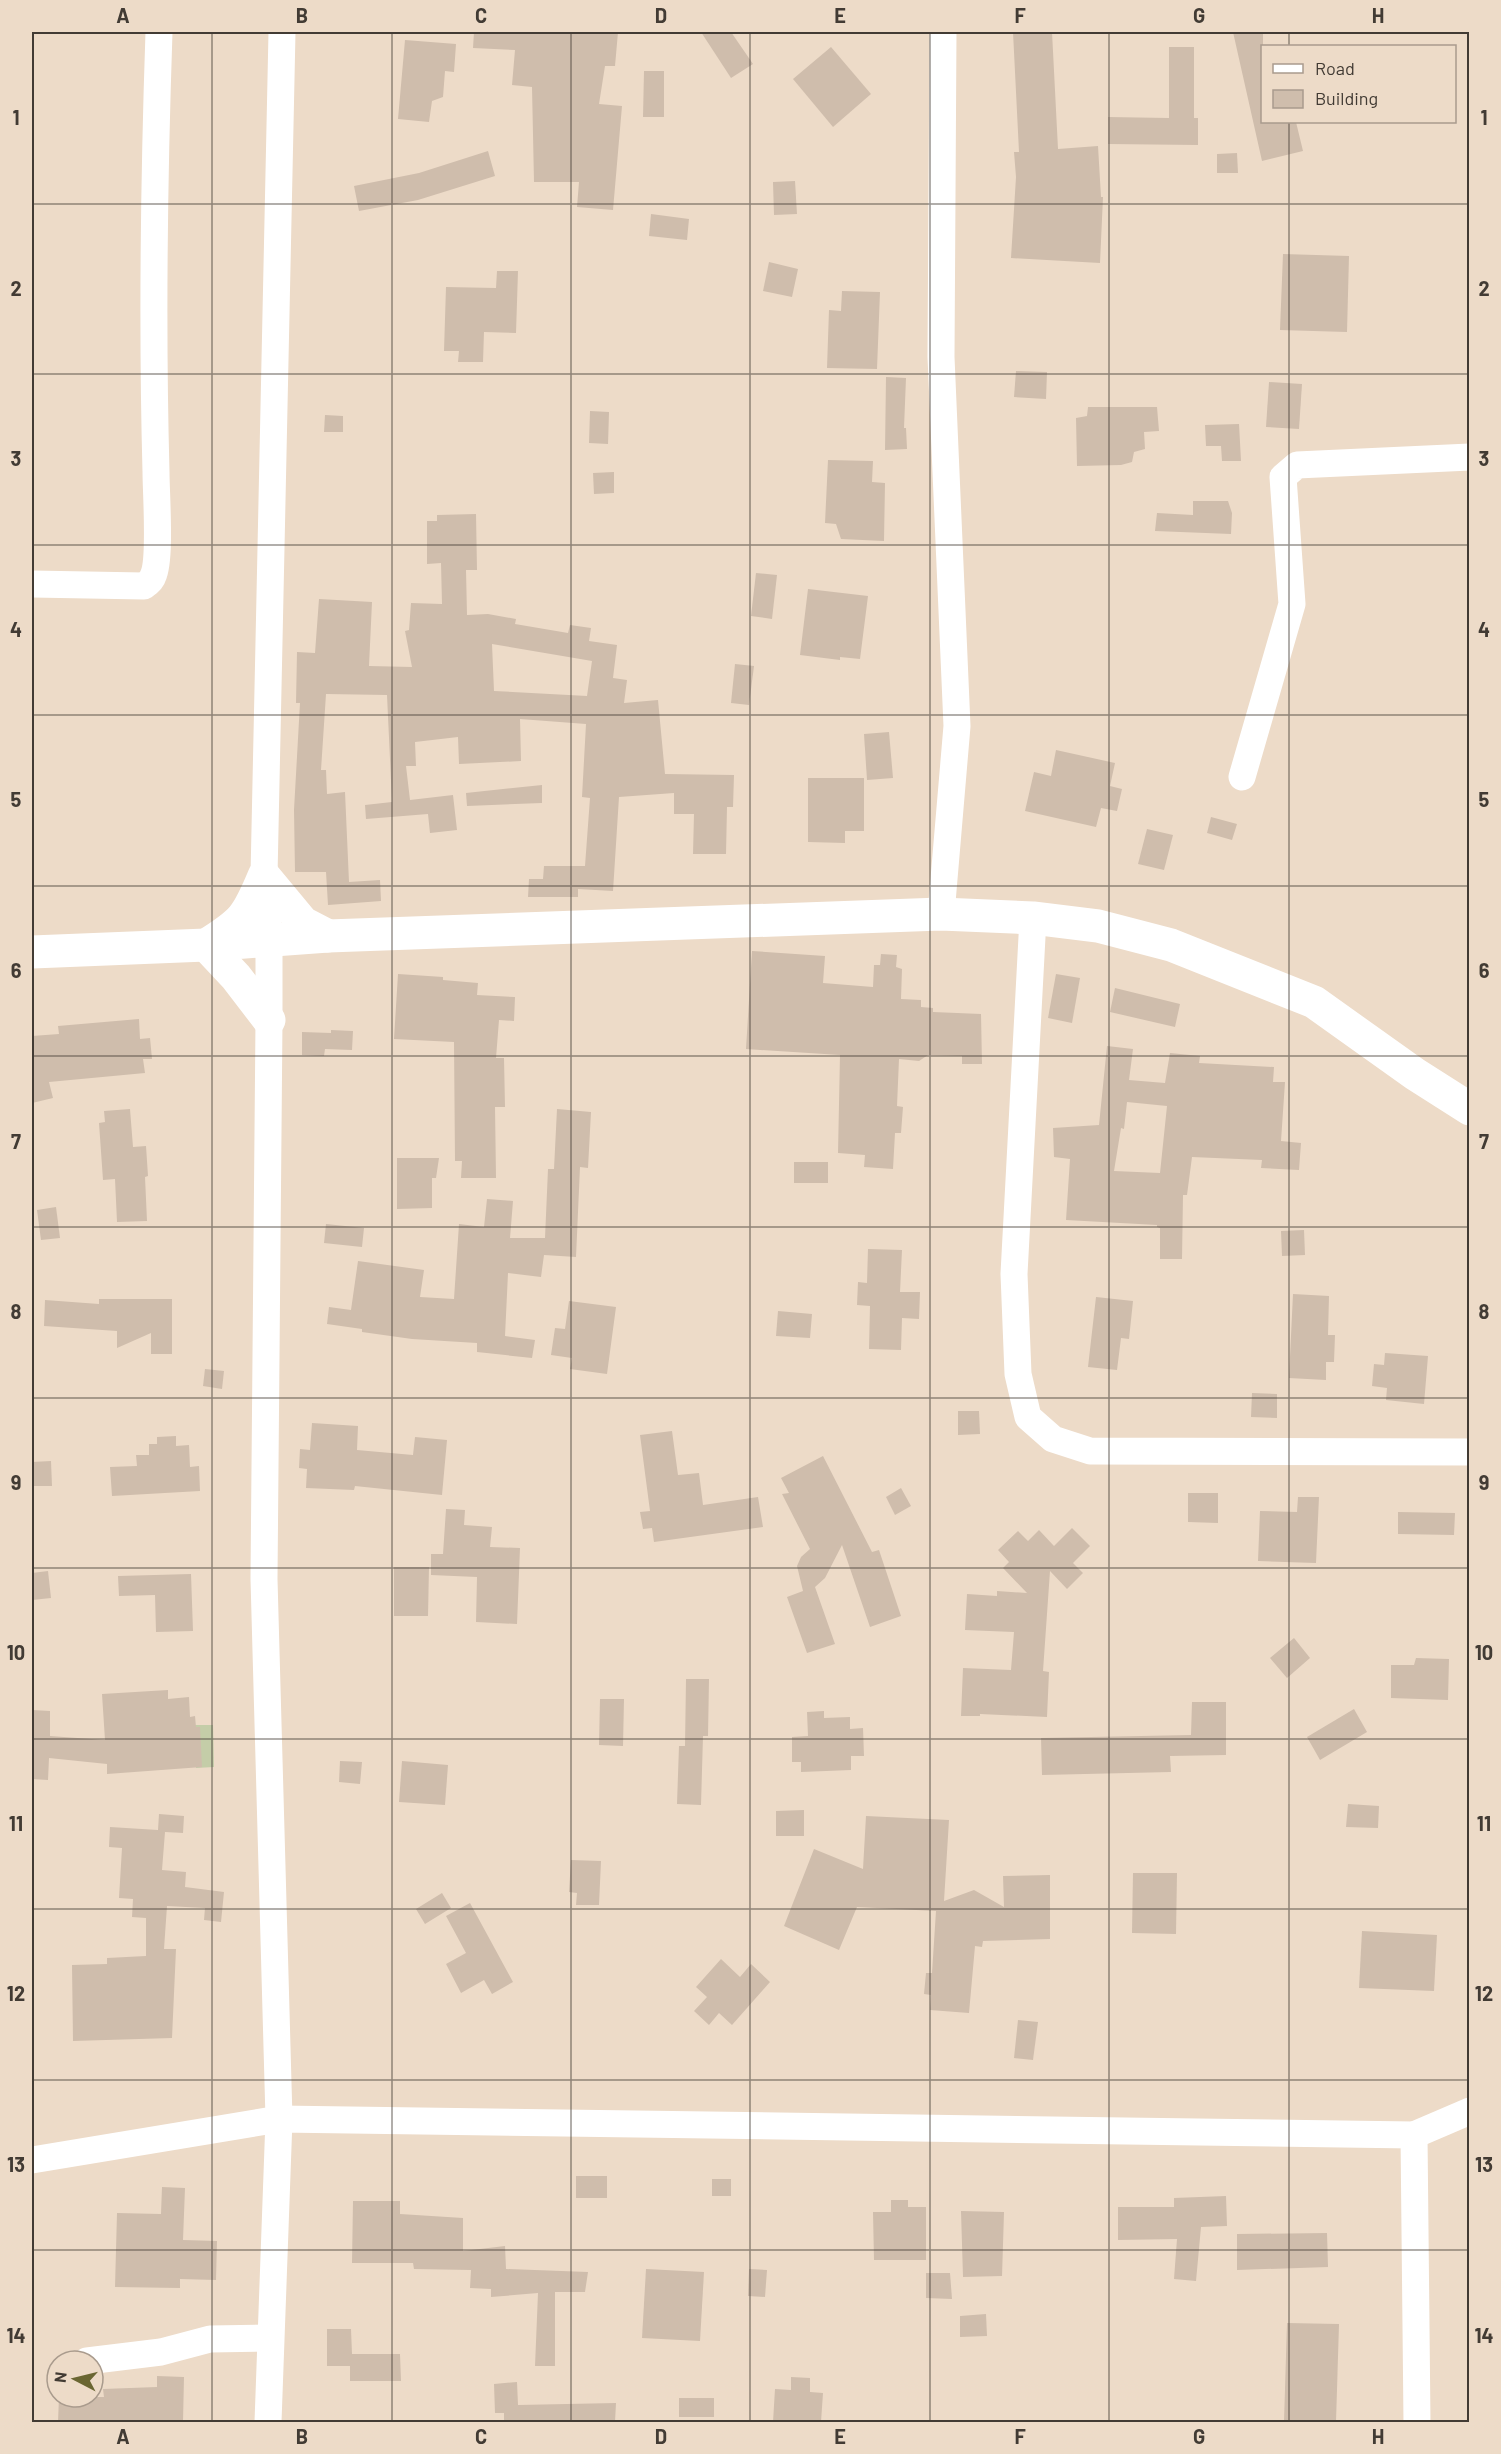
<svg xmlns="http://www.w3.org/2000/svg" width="1501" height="2454" viewBox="0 0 1501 2454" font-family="Barlow,sans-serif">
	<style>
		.garden { fill: #c4cda8 }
		.building { fill: #cfbdac; fill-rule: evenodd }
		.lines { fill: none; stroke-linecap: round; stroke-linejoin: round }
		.minor { stroke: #fff; stroke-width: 27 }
		.major { stroke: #fff; stroke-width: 33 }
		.grid { fill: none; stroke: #423b34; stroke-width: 1.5; stroke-opacity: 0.55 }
		.neatline { fill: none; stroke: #423b34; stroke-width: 2 }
		.grid-label { font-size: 20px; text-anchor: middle; font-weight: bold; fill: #423b34 }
	</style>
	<rect width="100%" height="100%" fill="#eddbc8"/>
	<path class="garden" d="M194,1725H213L214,1767L196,1768Z"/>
	<g class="building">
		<path d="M474,32H618L615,66H605L599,104L622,106L613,210L577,207L579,182H534L532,87L512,85L515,50L473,48Z"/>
		<path d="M701,32H731L753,64L731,78Z"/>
		<path d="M1013,32H1052L1058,149L1098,146L1101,197H1103L1100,263L1011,258L1016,177L1014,152H1019Z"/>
		<path d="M1233,32H1263V122H1296L1303,151L1262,161Z"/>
		<path d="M405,40L456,44L454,72L445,71L443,97L432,101L429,122L398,119Z"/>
		<path d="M831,47L871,94L833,127L793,79Z"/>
		<path d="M1169,47H1194V118H1198V145L1108,144V117L1169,118Z"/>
		<path d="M644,71H664V117H643Z"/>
		<path d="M488,151L495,176L418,200L359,211L354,186L419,173Z"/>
		<path d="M1237,153L1238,173H1217V154Z"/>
		<path d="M795,181L797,214L774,215L773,182Z"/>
		<path d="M651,214L689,219L687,240L649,236Z"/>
		<path d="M1283,254L1349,256L1347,332L1280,330Z"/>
		<path d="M769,262L798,269L792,297L763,291Z"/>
		<path d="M497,271H518L516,333L484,332L483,362H458L459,351H444L446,287L496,288Z"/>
		<path d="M842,291L880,292L877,369L827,368L829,310L841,311Z"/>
		<path d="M1016,371L1047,372L1046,399L1014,397Z"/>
		<path d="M886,377L906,378L904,428H906L907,449L885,450Z"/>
		<path d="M1269,382L1302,384L1299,429L1266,427Z"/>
		<path d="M1088,407H1157L1159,431L1144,432L1145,449L1134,452L1132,462L1121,465L1077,466L1076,418L1087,416Z"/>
		<path d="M590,411L609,412L608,444L589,443Z"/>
		<path d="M325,415L343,416V432H324Z"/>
		<path d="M1239,424L1241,461H1222L1221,446H1206L1205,425Z"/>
		<path d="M828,460L873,461L872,482L885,483L884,541L841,539L836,524L825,523Z"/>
		<path d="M614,472V493L594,494L593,473Z"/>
		<path d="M1193,501H1228L1232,513L1231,534L1155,531L1157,513L1193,515Z"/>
		<path d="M476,514L477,570H466L467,615L488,614L516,619L515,624L568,633L570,625L591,628L589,641L617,645L613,678L627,680L624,703L658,700L665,774L734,775L733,807H727L726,854H693L694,814H674V793L619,797L613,891L578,889V897H528L529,879H543L544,866H585L590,798L582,797L586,724L520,719L521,761L459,764L458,737L415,742L416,766H406L410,800L453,795L457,830L430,833L428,814L366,819L365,805L392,802L387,695L326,694L321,770H326L327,794L345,792L349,882L380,880L381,901L328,905L326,872H295L294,810L300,703H296L297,652L315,653L319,599L372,602L369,666L412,667L405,631L409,630L411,603L442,604L441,563L427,564V521H437V515ZM492,644L592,661L587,696L494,691Z"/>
		<path d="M756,573L777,575L772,619L751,616Z"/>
		<path d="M808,589L868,596L860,659L840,657V660L800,655Z"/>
		<path d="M735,664L754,666L749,705L731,703Z"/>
		<path d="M889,732L893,778L867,780L864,734Z"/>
		<path d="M1056,750L1115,763L1110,786L1122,789L1117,811L1101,808L1096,827L1025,811L1034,772L1051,776Z"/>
		<path d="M808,778H864V831H845V843L808,842Z"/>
		<path d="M542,785V803L467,806L466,793Z"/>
		<path d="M1211,817L1237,824L1232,840L1207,833Z"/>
		<path d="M1147,829L1173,835L1164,870L1138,864Z"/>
		<path d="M752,951L825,956L823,983L873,987L874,965H880L881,954L897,955L896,967L902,969L901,999L921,1000V1007L933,1008V1012L981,1014L982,1064H962V1056L928,1055L919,1061L899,1059L897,1106L903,1107L901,1133H895L893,1169L864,1167L865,1155L838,1153L840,1055L746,1049Z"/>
		<path d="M398,974L443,977V980L478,983L477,995L515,997L514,1021L499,1020L496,1058H504L505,1107H495L496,1178H461L462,1161H455L454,1042L394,1039Z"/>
		<path d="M1056,974L1080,978L1072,1023L1048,1018Z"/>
		<path d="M1115,988L1180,1004L1175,1027L1110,1012Z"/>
		<path d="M139,1019L140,1039L150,1038L152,1059H143L145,1073L49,1082L53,1098L32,1103V1036L59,1034L58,1026Z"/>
		<path d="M331,1030L353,1031L352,1050L325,1049L324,1056L302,1055V1032L331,1033Z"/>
		<path d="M1107,1046L1133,1049L1129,1080L1165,1083L1170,1053L1200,1056L1199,1063L1274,1067L1273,1082H1285L1281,1141L1301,1143L1299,1170L1261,1168L1262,1160L1192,1157L1187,1195H1183L1182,1259H1160V1228L1157,1227V1225L1066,1220L1070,1159L1054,1157L1053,1128L1099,1125ZM1127,1102L1167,1106L1160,1173L1114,1171L1121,1128L1124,1129Z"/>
		<path d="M130,1109L133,1147L146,1146L148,1176L145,1177L147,1221L117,1222L115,1179L103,1180L99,1123L105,1122L104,1111Z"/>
		<path d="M557,1109L591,1112L588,1168L580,1167L576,1257L544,1255L541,1277L508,1273L505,1336L535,1340L532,1358L477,1352V1343L412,1339L362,1332V1329L327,1324L329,1307L351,1310L358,1261L424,1270L420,1297L454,1299L459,1224L484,1227L487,1199L513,1201L510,1238H545L548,1169H554Z"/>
		<path d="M397,1158H439L436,1178H432V1208L397,1209Z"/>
		<rect x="794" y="1162" width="34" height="21"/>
		<path d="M56,1207L60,1238L41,1240L37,1210Z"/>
		<path d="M326,1224L364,1228L362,1247L324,1243Z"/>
		<path d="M1304,1230L1305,1255L1282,1256L1281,1231Z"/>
		<path d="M868,1249L902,1250L900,1292H920L919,1319L902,1318L901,1350L869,1349L870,1306L857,1305L858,1282L867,1283Z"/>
		<path d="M1293,1294L1329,1296L1328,1335H1335L1334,1362H1326V1380L1289,1378Z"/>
		<path d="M1096,1297L1133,1301L1129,1339L1121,1338L1117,1370L1088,1367Z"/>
		<path d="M99,1299H172V1354H151V1333L117,1348V1331L44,1326L45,1300L99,1304Z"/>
		<path d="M569,1301L616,1307L607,1374L570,1369L572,1358L551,1355L555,1328L565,1329Z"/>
		<path d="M778,1311L812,1314L810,1338L776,1336Z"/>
		<path d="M1385,1353L1428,1356L1424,1404L1386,1400L1387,1388L1372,1386L1374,1364L1384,1365Z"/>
		<path d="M205,1369L224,1371L222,1389L203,1386Z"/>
		<path d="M1252,1393L1277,1394V1418L1251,1417Z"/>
		<path d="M958,1411H979L980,1434L958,1435Z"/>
		<path d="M312,1423L358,1426L357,1450L413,1455L415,1437L447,1440L442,1495L355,1486L354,1490L306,1488L307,1469L299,1468L300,1449L310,1450Z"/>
		<path d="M672,1431L678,1475L699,1473L703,1505L758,1497L763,1527L654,1542L652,1528L643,1529L640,1512L650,1511L640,1435Z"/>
		<path d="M176,1436V1446L189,1445L190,1467L199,1466L200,1491L112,1496L110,1467L137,1466L136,1455H149V1444H157V1437Z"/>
		<path d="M823,1456L872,1552L879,1550L901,1616L870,1627L842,1545L825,1578L815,1587L835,1644L807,1653L787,1597L803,1591L797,1566L801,1557L810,1549L782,1494L789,1493L781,1478Z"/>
		<path d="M51,1461L52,1486H32V1462Z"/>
		<path d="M901,1488L911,1506L895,1515L886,1497Z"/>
		<path d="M1188,1493H1218V1523L1188,1522Z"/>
		<path d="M1298,1497H1319L1316,1563L1258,1561L1260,1511L1297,1512Z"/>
		<path d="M446,1509L465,1510L464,1525L492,1527L490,1547L520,1548L517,1624L476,1622L477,1577L431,1575V1554H443Z"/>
		<path d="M1398,1512L1455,1513L1454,1535L1398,1534Z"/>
		<path d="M1072,1528L1090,1546L1073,1563L1083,1573L1067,1589L1050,1571L1043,1671L1049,1672L1047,1717L980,1714V1716H961L963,1668L1011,1670L1014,1632L965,1630L967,1594L997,1596V1591L1027,1593L1003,1568L1009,1562L998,1550L1018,1531L1028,1541L1039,1530L1054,1546Z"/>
		<path d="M394,1567H429L428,1616H394Z"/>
		<path d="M48,1571L51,1598L32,1600V1573Z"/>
		<path d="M191,1574L193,1631L156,1632L155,1595L119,1596L118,1576Z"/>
		<path d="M1294,1638L1310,1658L1287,1678L1270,1658Z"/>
		<path d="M1416,1658L1449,1659L1448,1700L1391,1698V1665H1414Z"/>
		<path d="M686,1679H709L708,1736H703L701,1805L677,1804L679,1746H685Z"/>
		<path d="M168,1690V1699L189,1697L190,1717L195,1716L196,1727H200L202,1767L107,1774V1764L49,1758L48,1780L32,1779V1710L50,1711V1736L105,1740L102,1694Z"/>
		<path d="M600,1699H624L623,1746L599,1745Z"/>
		<path d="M1192,1702H1226V1755L1170,1756L1171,1772L1042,1775L1041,1738L1191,1735Z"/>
		<path d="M1354,1709L1367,1732L1320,1760L1307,1737Z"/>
		<path d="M824,1711V1718L850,1717V1729L863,1728L864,1756H851V1770L801,1772V1762H792V1737L808,1736L807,1712Z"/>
		<path d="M340,1761L362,1762L360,1784L339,1782Z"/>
		<path d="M402,1761L448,1765L445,1805L399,1802Z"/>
		<path d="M1348,1804L1379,1806L1378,1828L1346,1827Z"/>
		<path d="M804,1810V1836H776V1811Z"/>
		<path d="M159,1814L184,1816L183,1833L165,1832L162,1870L186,1872L185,1887L224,1892L221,1922L204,1920L205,1908L167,1906L164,1949H176L172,2038L73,2041L72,1965L107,1964V1958L146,1956V1918L132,1917L133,1899L119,1898L122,1848L109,1847L110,1827L158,1830Z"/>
		<path d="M866,1816L949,1820L944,1901L974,1890L1004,1907L1003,1876L1050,1875V1939L983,1941L982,1947L975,1946L969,2013L930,2010L931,1995L924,1994L926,1973H932L936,1911L857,1907L839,1950L784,1926L814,1849L863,1869Z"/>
		<path d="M571,1860L601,1861L599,1905H576L577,1893L569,1892Z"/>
		<path d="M1133,1873H1177L1176,1934L1132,1933Z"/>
		<path d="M442,1893L451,1908L425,1924L416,1909Z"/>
		<path d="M470,1903L513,1982L492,1994L484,1980L461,1993L446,1964L466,1953L446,1916Z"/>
		<path d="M1362,1931L1437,1935L1434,1991L1359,1988Z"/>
		<path d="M721,1959L740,1977L751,1964L770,1982L732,2025L719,2013L709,2025L694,2011L707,1997L696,1987Z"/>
		<path d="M1018,2020L1038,2022L1033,2060L1014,2058Z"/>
		<rect x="576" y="2176" width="31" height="22"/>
		<rect x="712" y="2179" width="19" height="17"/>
		<path d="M162,2187L185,2188L183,2240L217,2241L216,2280L180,2279V2288L115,2287L117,2213L161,2214Z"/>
		<path d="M1226,2196L1227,2226L1201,2227L1196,2281L1174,2279L1177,2239L1118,2240V2207H1174V2198Z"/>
		<path d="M891,2200H908V2207H926V2260H874L873,2212H891Z"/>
		<path d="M353,2201H400V2214L463,2218V2251L505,2246L506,2269L588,2272L585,2292H555V2366H535L538,2293L491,2297V2289L470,2288L471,2270L414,2269L413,2263H352Z"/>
		<path d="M961,2211L1004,2212L1002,2276L963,2277Z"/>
		<path d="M1327,2233L1328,2267L1237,2270V2234Z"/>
		<path d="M646,2269L704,2272L700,2341L642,2338Z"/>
		<path d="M749,2269L767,2270L765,2297L748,2296Z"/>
		<path d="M926,2273H950L952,2299L926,2298Z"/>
		<path d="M986,2314L987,2336L960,2337V2316Z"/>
		<path d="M1287,2323L1339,2324L1336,2422H1284Z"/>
		<path d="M327,2329H351L352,2354H400L401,2381H350V2366H327Z"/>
		<path d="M157,2376L184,2377L183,2422H58L59,2397H104L103,2389L157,2387Z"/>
		<path d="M791,2377L810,2378V2392L823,2393L821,2422H773L775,2389L791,2390Z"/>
		<path d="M517,2382L518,2405L616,2403L615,2422H504V2413H495L494,2384Z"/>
		<rect x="679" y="2398" width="35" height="19"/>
	</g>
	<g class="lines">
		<g class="minor">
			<path d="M32,584L144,586C147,584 152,580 153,576C161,560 156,493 156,472C152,325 154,178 159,32"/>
			<path d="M1242,777L1292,604L1283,477L1297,465L1470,457"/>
			<path d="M941,914L957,726L941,357L943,32"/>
			<path d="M1033,918L1014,1274L1018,1374L1028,1417L1053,1439L1090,1451L1470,1452"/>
			<path d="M32,2160L279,2119L1414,2135"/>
			<path d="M87,2361L161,2352L210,2339L270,2338"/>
			<path d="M268,2422L279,2119L264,1579L269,1020V939L264,876L282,32"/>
			<path d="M1417,2422L1414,2135L1470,2111"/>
		</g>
		<g class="major">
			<path d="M32,952L206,945L328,936L941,914L1033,918L1098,926L1171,945L1314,1002L1415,1074L1470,1109"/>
			<path d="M269,1020L236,977L206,945C243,922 247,917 264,876L303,923L328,936"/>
		</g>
	</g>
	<path class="grid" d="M212,32V2422M392,32V2422M571,32V2422M750,32V2422M930,32V2422M1109,32V2422M1289,32V46M1289,122V2422M32,204H1470M32,374H1470M32,545H1470M32,715H1470M32,886H1470M32,1056H1470M32,1227H1470M32,1398H1470M32,1568H1470M32,1739H1470M32,1909H1470M32,2080H1470M32,2250H1470"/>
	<rect width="1501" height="2454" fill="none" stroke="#eddbc8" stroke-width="66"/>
	<rect x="1261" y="45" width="195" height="78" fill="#eddbc8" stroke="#a99b8d" stroke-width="1.5"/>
	<rect x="1273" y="64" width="30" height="9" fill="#ffffff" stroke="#a99b8d" stroke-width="1.5"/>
	<text x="1315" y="75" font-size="18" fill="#423b34">Road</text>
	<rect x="1273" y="90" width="30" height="18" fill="#cfbdac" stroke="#a99b8d" stroke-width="1.5"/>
	<text x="1315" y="105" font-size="18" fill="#423b34">Building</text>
	<g transform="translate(75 2379) rotate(277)"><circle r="28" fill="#eddbc8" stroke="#a99b8d" stroke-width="1.5"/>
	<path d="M0-4.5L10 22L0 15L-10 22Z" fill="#6a6632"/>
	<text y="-9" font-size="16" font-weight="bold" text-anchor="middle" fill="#423b34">N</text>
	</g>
	<rect x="33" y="33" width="1435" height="2388" class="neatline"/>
	<g class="grid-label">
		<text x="123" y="23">A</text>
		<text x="302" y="23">B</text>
		<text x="481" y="23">C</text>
		<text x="661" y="23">D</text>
		<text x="840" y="23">E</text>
		<text x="1020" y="23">F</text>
		<text x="1199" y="23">G</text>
		<text x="1378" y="23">H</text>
		<text x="16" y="125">1</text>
		<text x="1484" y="125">1</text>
		<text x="16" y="296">2</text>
		<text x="1484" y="296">2</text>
		<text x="16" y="466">3</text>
		<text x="1484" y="466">3</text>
		<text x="16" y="637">4</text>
		<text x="1484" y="637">4</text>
		<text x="16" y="807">5</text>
		<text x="1484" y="807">5</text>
		<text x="16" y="978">6</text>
		<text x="1484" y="978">6</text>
		<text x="16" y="1149">7</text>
		<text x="1484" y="1149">7</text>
		<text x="16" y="1319">8</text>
		<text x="1484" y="1319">8</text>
		<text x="16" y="1490">9</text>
		<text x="1484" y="1490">9</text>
		<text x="16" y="1660">10</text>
		<text x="1484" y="1660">10</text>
		<text x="16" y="1831">11</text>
		<text x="1484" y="1831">11</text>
		<text x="16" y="2001">12</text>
		<text x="1484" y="2001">12</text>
		<text x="16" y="2172">13</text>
		<text x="1484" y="2172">13</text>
		<text x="16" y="2343">14</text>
		<text x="1484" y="2343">14</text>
		<text x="123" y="2444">A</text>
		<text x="302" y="2444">B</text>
		<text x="481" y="2444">C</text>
		<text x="661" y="2444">D</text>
		<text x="840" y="2444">E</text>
		<text x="1020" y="2444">F</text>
		<text x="1199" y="2444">G</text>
		<text x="1378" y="2444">H</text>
	</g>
</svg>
